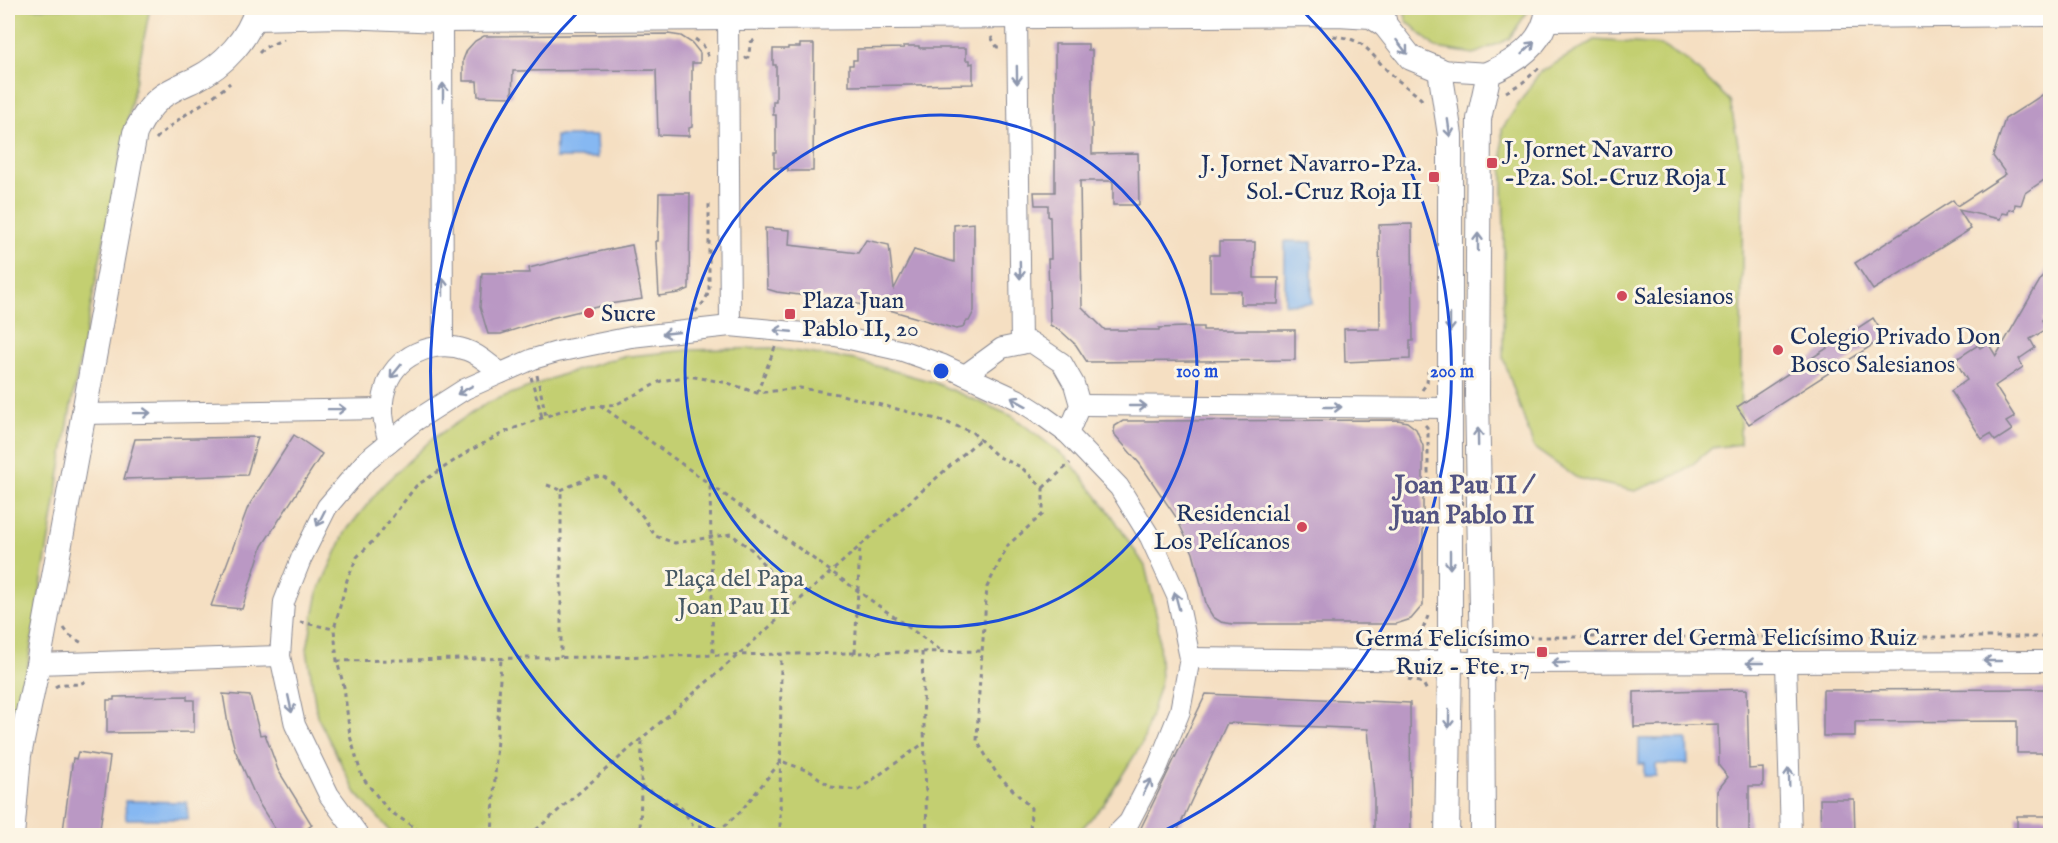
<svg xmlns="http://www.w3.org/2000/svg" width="2058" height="843" viewBox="0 0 2058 843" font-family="'IM FELL English',serif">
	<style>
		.green { fill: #c3cf71; stroke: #6f7f68; stroke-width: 1.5 }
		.water { fill: #86b8f2; stroke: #5074a8; stroke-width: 1.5 }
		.building { fill: #ba98c4 }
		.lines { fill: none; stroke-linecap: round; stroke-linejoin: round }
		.minor-casing { stroke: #888790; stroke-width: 22 }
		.tertiary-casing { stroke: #888790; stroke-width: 26 }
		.path { stroke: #888790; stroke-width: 3; stroke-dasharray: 4.5 4.5; stroke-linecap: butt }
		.minor { stroke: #fff; stroke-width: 20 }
		.tertiary { stroke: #fff; stroke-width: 24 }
		.oneway { stroke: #8d97ae }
		.ring { fill: none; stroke: #1d4ed8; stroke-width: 3 }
		.poi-dot { fill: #d1495b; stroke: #fcf5e5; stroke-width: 2 }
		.labels { text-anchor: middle; stroke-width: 6; stroke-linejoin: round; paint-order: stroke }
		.poi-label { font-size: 24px; fill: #1b2f5e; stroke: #fcf5e5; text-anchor: start }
		.park-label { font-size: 24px; fill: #455763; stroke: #fcf5e5 }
		.street-label { font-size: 24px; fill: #1b2f5e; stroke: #fcf5e5 }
		.neighbourhood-label { font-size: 26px; font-weight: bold; fill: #535482; stroke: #fcf5e5 }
		.centre { fill: #1d4ed8; stroke: #fcf5e5; stroke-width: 3 }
		.ring-label { font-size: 18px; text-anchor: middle; font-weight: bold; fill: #1d4ed8; stroke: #fcf5e5; stroke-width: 6; stroke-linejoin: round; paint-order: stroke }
	</style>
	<rect width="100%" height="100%" fill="#fcf5e5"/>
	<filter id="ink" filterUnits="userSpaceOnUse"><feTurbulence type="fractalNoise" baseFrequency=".0167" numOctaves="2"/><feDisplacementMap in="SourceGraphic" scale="12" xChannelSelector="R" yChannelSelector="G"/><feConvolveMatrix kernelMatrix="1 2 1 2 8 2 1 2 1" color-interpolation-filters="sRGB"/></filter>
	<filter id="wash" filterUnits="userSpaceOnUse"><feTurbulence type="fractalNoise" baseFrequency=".008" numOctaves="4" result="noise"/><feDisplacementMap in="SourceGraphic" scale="24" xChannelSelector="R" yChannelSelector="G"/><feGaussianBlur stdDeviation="1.35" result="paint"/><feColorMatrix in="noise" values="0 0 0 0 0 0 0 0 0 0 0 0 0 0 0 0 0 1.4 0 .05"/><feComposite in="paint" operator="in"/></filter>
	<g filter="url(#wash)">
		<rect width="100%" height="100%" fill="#f5dfc2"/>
		<g class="green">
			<path d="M8,8H150L71,406L8,785Z"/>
			<path d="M1403,8H1530L1509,39L1474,54L1436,48L1407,21Z"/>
			<path d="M1595,40L1661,45L1688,61L1730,101L1743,171L1740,444L1712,448L1683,472L1635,491L1577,478L1534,448L1503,358L1504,234L1502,129L1539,73Z"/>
			<path d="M772,348L855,360L933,382L1012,416L1068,459L1111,514L1145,566L1158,621L1161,680L1143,742L1104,804L1075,836L394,835L356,793L317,716L307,649L318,592L346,531L383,485L432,439L487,403L558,376L620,357L689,350Z"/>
		</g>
		<g class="water">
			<path d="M556,136H596L597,158H555Z"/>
			<path d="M1285,241L1312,242V303L1285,304Z"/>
			<path d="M1639,739H1687L1688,764H1656V776H1644V764H1639Z"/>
			<path d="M125,801L187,802L188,819H126Z"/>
		</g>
		<g id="blocks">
			<g class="building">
				<path d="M668,34L681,36L692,43L700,53V63H692V127L689,128V136L658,135L656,70L513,71L512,97L478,96L477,81H463V60L467,50L475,41L484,36Z"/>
				<path d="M800,44H814L813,171H788V168H774V153H776V115H773V101H776V65H773V49H788V47H800Z"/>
				<path d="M1055,44H1088V50H1092V154L1138,153L1139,205H1113V181H1080L1082,307L1105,330H1159V328L1186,327H1203V330H1295V360L1087,362L1076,345L1062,332L1050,325L1048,259H1051L1050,217L1048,216V205H1035L1034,192H1055Z"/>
				<path d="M903,46H919V48H966V60H970V64L973,63V84L849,86V65H853V60H857V49L904,48Z"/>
				<path d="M2050,90V176L2025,193L2021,205L2015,204L2014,210L2009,209L2008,214L2002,213L2000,219L1959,210L1971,229L1873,290L1855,263L1953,200L1957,206L2006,174L1993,156L2005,119Z"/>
				<path d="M659,193H690L689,289L679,293L659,296L656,241H658Z"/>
				<path d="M974,223V311L969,321H967L962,328L956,329L893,311L837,300L777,292L767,289L765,228L790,230L789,245L858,253L866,240L889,245L894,289L914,250L954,262V225Z"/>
				<path d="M1412,224L1413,341H1410V359L1345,362L1344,329H1380L1379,225Z"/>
				<path d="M1219,242H1255L1254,278H1279L1278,304H1241V291H1210V255H1219Z"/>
				<path d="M632,245L642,299L609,304L551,318L501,334H488L480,307L482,273H530L529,268L568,258Z"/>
				<path d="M2050,263V315L2042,320L2047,329L2030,339L2035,348L2019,359L2023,367L1995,386L2015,417L2006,422L2012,430L1995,441L1990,434L1982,439L1951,391L1967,380L1955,360L1978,345L1980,348L1988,343L1996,356Z"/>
				<path d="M1873,318L1885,337L1749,424L1737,407Z"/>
				<path d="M1398,420L1407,422L1416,429L1423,446V605L1411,619L1396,624H1233L1221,622L1213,617L1207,607L1193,553L1176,517L1140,464L1115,435L1114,431L1115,426L1123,421Z"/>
				<path d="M294,435L322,454L262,546L242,609L211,606L248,507Z"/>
				<path d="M258,437L247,475L124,479L135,439Z"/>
				<path d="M1747,689L1749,769L1763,768V786H1749V836H1717V791L1728,777L1719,766L1718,724L1634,727V692Z"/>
				<path d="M2050,689V753H2017V721L1855,722V736H1823V690Z"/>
				<path d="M223,694L250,696L260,735L265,734L278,770L312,825L308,828L314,836H279L275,829L258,802L235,750L228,724Z"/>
				<path d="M1206,694L1410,703L1411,836H1374V795L1368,729L1227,723L1175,836H1137Z"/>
				<path d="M187,696V700H194V732L107,733V700H114V697Z"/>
				<path d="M78,752L110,757L99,836H66L67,832L63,831L73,758L76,759Z"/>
				<path d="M1820,799H1854L1855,836H1821Z"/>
				<path d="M2017,816H2048L2049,836H2017Z"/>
			</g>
		</g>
	</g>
	<g filter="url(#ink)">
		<use href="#blocks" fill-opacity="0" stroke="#888790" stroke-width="1.5"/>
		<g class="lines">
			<defs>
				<g id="minor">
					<path d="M728,17L730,326"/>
					<path d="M1017,17L1021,344"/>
					<path d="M442,20L443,345"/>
					<path d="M1440,70L1489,73"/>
					<path d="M965,375L1002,348L1031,342L1062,363L1074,384L1080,405L1068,434"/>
					<path d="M1080,405L1449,408"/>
					<path d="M83,414L383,409"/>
					<path d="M389,442C384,426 380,407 385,391C393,355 434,339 466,350C479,354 491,366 501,373"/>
					<path d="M1190,658L1450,661L1482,663L2050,661"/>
					<path d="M1786,663L1791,836"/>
					<path d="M38,664L280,656"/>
					<path d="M359,836L329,795L295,725L280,656L284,602L301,559L327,507L367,460L415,421L465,389L533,359L557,352L631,337L730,326L836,336L903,351L943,365L1017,399L1039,413L1068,434L1119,487L1150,537L1177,596L1190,658L1180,711L1158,766L1129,822L1115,836"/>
				</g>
				<g id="tertiary">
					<path d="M1382,10L1385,25L1411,58L1440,70L1450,135V661L1447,836"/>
					<path d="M254,18L343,16L442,20L1338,14L1371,16L1385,25"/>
					<path d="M1547,19L2050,14"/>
					<path d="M12,836L19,755L38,664L135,133C142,120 148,108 159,99C169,90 183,85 196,79C224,65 249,38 257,8"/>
					<path d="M1483,836L1482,663L1477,394L1479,119L1489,73C1518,61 1545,41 1548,8"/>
				</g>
			</defs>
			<use href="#minor" class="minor-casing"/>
			<use href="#tertiary" class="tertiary-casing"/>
			<g class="path">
				<path d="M1333,36C1368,39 1368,53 1391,74C1401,84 1414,91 1424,102"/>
				<path d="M991,37L997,47H1000"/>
				<path d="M695,39L703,45L710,60"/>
				<path d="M259,53L264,48L284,39"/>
				<path d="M745,59L748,57L751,42L757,39"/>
				<path d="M1506,92L1522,83L1539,68"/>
				<path d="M156,139C178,116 206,104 230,83"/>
				<path d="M695,312L704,302L709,292V200"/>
				<path d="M537,375L546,416"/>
				<path d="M531,377L542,417"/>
				<path d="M1422,390L1427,383L1428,371"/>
				<path d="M757,393L775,347"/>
				<path d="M600,405L940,650"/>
				<path d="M1425,425L1427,427L1428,432V486"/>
				<path d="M547,485L561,490V657"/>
				<path d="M710,486L713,655"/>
				<path d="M1043,488L1070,463"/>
				<path d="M561,490L588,478L603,476L615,485L644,518L655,536L675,543L731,534L752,550L795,603"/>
				<path d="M300,622L334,629"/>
				<path d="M64,628L69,635L82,643"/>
				<path d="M1501,634L1513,637H2050"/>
				<path d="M1403,642L1409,636L1421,634L1428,616"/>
				<path d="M922,652L927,836"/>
				<path d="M855,653L860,545"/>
				<path d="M337,661L982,651"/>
				<path d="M1408,679L1423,683L1428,693"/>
				<path d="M55,687C65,680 75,689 87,680"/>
				<path d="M641,786L680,806L693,825L721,829L741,811L781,761L811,772L831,787L858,790L924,743"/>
				<path d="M410,836L418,829"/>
				<path d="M427,836L388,810L362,777L350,736L344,687L337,661L334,629L347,580L357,557L377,537L416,486L469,451L507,431L563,410L617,404L661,381L689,376L728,383L757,393L800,388L838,394L940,420L972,432L997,456L1021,467L1043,488V514L1008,545L987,587L979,692L977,741L997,774L1031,808L1030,836"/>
				<path d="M492,836L501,658"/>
				<path d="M529,836L738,655L980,439"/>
				<path d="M640,836L642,738"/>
				<path d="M780,836L781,654"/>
			</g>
			<use href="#minor" class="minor"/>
			<use href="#tertiary" class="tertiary"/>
		</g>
		<defs><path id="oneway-shaft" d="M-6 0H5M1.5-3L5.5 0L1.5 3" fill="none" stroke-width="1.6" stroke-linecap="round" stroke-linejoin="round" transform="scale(1.5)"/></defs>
		<g class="oneway">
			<use href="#oneway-shaft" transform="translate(1402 47) rotate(52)"/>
			<use href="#oneway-shaft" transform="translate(1528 48) rotate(-44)"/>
			<use href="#oneway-shaft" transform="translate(1017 75) rotate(89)"/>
			<use href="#oneway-shaft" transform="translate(443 92) rotate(-90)"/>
			<use href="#oneway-shaft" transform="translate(1449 128) rotate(82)"/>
			<use href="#oneway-shaft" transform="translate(1478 242) rotate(-90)"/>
			<use href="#oneway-shaft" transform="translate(1020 270) rotate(89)"/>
			<use href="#oneway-shaft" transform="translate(443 287) rotate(-90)"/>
			<use href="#oneway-shaft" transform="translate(1450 323) rotate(90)"/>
			<use href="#oneway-shaft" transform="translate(783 331) rotate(-175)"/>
			<use href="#oneway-shaft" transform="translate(671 333) rotate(174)"/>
			<use href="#oneway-shaft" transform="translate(396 371) rotate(129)"/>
			<use href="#oneway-shaft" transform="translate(465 390) rotate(151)"/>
			<use href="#oneway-shaft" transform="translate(1019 402) rotate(-151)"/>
			<use href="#oneway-shaft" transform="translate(1138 406)"/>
			<use href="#oneway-shaft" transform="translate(1333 407)"/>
			<use href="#oneway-shaft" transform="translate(337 409) rotate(-1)"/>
			<use href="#oneway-shaft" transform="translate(142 413) rotate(-1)"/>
			<use href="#oneway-shaft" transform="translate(1478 437) rotate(-91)"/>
			<use href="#oneway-shaft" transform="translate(321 518) rotate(117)"/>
			<use href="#oneway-shaft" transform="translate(1450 560) rotate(90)"/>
			<use href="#oneway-shaft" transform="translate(1177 601) rotate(-105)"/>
			<use href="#oneway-shaft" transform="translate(1992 661) rotate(180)"/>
			<use href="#oneway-shaft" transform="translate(1560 663) rotate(180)"/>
			<use href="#oneway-shaft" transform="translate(1755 663) rotate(180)"/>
			<use href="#oneway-shaft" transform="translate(290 704) rotate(78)"/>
			<use href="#oneway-shaft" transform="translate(1449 719) rotate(91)"/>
			<use href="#oneway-shaft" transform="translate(1789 777) rotate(-92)"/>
			<use href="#oneway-shaft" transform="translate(1147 787) rotate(-63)"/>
		</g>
	</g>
	<g class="ring">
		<circle cx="941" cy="371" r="256"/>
		<path d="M725 834A511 511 0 0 1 580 10M1302 10A511 511 0 0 1 1157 834"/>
	</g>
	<g class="poi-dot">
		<rect x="1486" y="157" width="12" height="12" rx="3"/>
		<rect x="1428" y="171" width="12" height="12" rx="3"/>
		<circle cx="1622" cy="296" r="6"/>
		<circle cx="589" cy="313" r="6"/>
		<rect x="784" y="308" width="12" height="12" rx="3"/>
		<circle cx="1778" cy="350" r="6"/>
		<circle cx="1302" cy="527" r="6"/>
		<rect x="1536" y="646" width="12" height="12" rx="3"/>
	</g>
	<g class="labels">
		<g class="poi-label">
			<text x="1504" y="157">J. Jornet Navarro<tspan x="1504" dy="28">-Pza. Sol.-Cruz Roja I</tspan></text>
			<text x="1422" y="171" text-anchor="end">J. Jornet Navarro-Pza.<tspan x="1422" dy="28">Sol.-Cruz Roja II</tspan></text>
			<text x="1634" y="304">Salesianos</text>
			<text x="802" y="308">Plaza Juan<tspan x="802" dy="28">Pablo II, 20</tspan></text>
			<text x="601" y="321">Sucre</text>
			<text x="1790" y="344">Colegio Privado Don<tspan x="1790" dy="28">Bosco Salesianos</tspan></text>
			<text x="1290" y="521" text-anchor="end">Residencial<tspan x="1290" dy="28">Los Pelícanos</tspan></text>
			<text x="1530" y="646" text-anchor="end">Germá Felicísimo<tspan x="1530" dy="28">Ruiz - Fte. 17</tspan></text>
		</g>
		<g class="park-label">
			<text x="734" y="586">Plaça del Papa<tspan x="734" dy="28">Joan Pau II</tspan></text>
		</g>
		<g class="street-label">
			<text x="1750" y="645">Carrer del Germà Felicísimo Ruiz</text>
		</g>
		<g class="neighbourhood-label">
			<text x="1463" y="493">Joan Pau II /<tspan x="1463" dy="30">Juan Pablo II</tspan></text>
		</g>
	</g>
	<circle cx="941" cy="371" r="9" class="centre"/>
	<g class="ring-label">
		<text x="1197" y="377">100 m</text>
		<text x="1452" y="377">200 m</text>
	</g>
	<rect width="2058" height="843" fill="none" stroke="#fcf5e5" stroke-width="30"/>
</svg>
